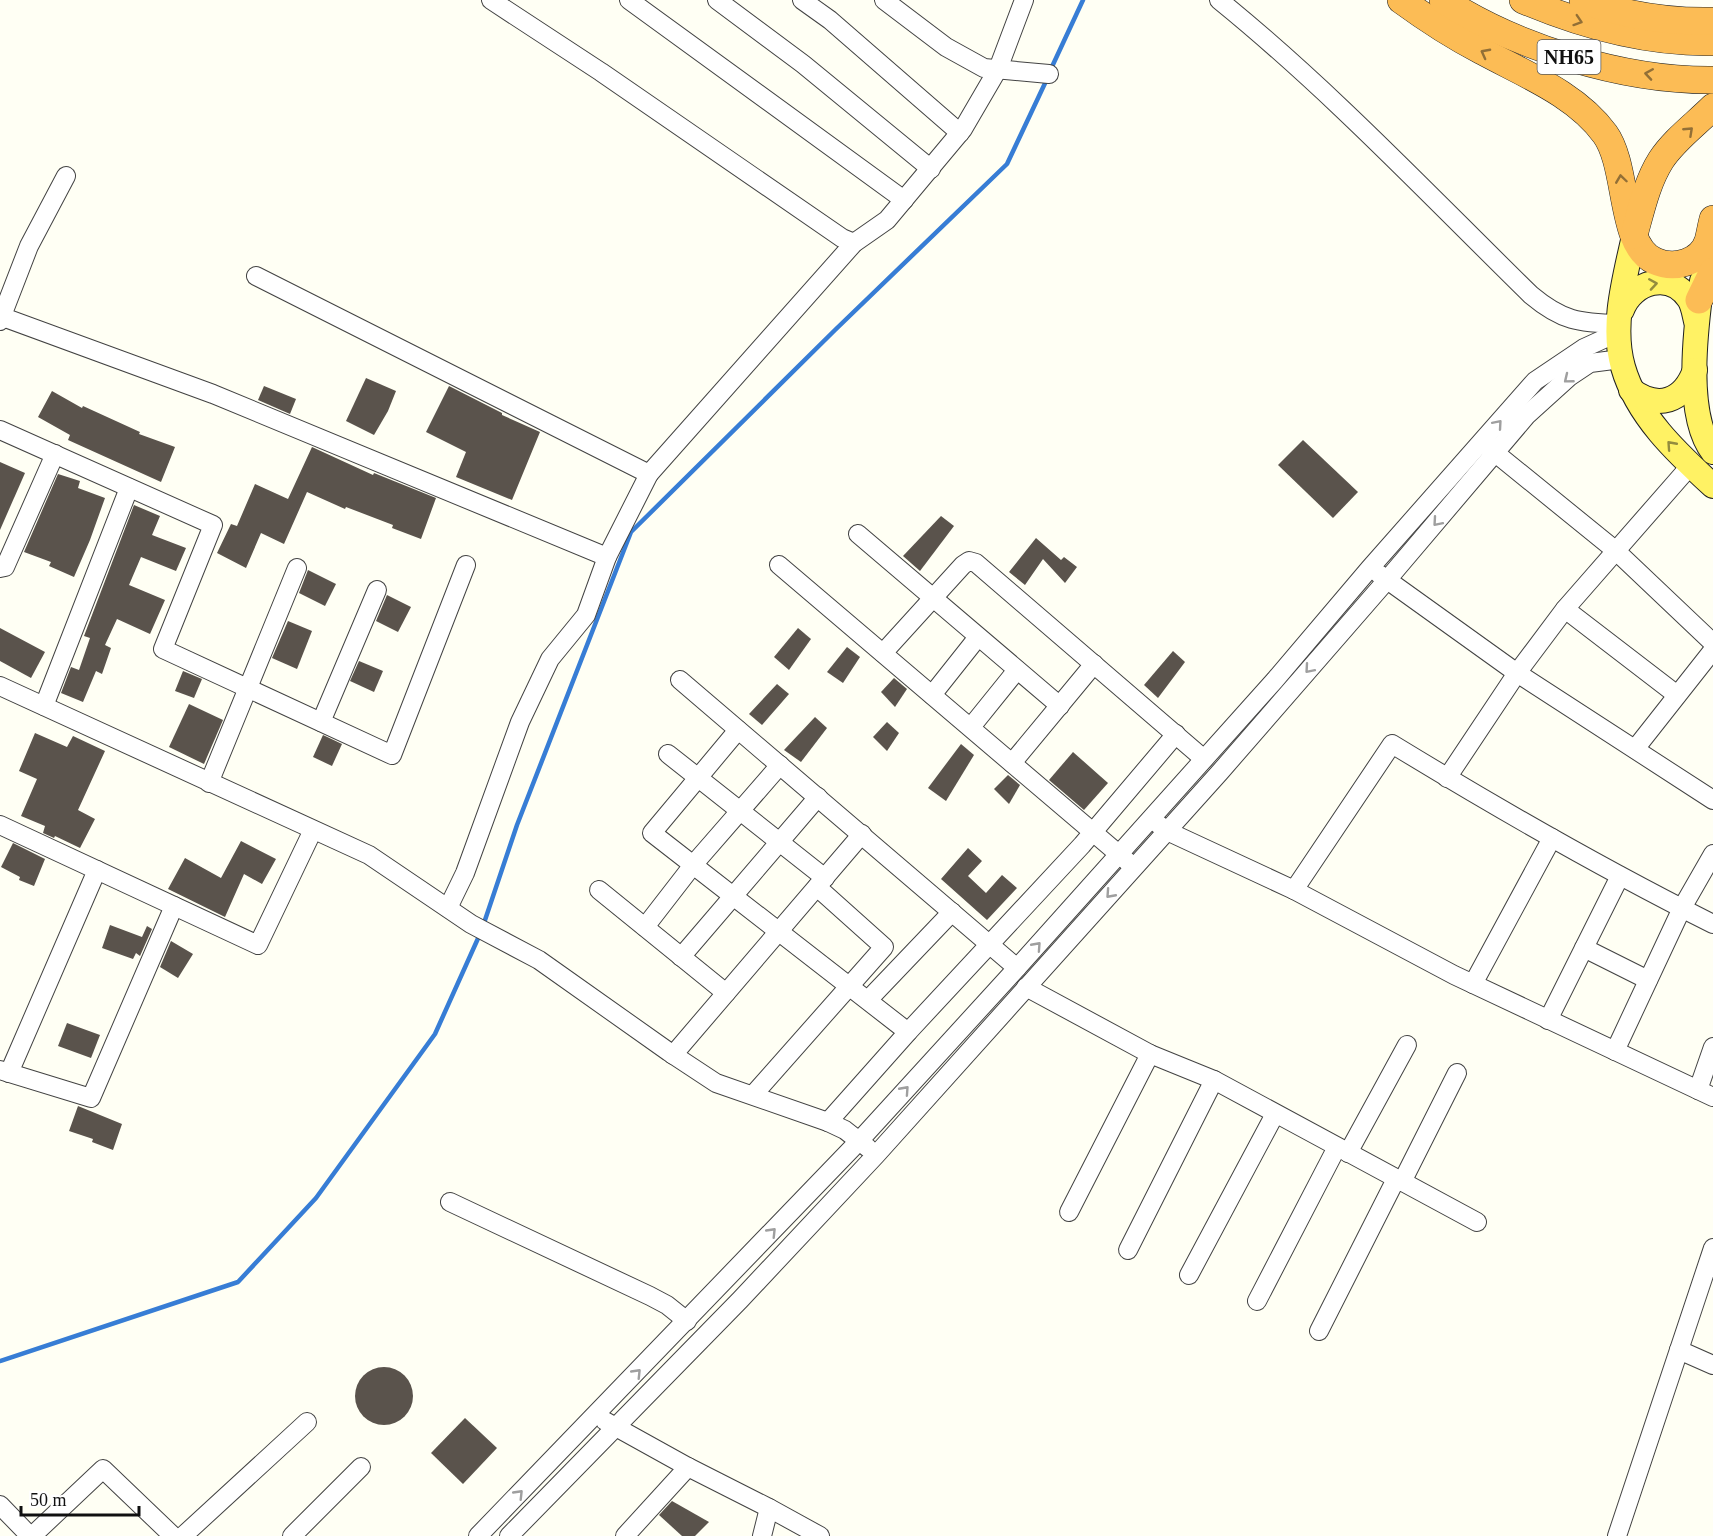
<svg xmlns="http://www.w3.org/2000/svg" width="1713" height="1536" viewBox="0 0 1713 1536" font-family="Georgia,serif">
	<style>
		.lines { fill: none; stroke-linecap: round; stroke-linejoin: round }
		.stream { stroke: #377dd5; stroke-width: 4.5 }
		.building { fill: #5a534c }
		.minor-casing { stroke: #434343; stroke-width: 20 }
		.major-casing { stroke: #212121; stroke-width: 26 }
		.highway-casing { stroke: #212121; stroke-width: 28 }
		.minor { stroke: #fff; stroke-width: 18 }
		.major { stroke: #fff264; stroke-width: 24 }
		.highway { stroke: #fcbc55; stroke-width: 27 }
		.oneway { stroke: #926f36 }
		.oneway2 { stroke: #938c3e }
		.oneway3 { stroke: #9f9f9f }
		.labels { text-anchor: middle; stroke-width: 6; stroke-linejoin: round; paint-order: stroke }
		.shield { fill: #fff; stroke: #585858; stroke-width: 1.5 }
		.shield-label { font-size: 20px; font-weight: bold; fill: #101010 }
	</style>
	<rect width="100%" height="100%" fill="#fffff4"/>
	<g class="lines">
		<g class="stream">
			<path d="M1050,71L1083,0"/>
			<path d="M483,926L517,825L631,532L835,330L1007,164L1047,79"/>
			<path d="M0,1361L238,1282L316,1198L435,1034L480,934"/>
		</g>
	</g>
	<g class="building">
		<path d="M366,378L396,391L388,411L374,435L346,421Z"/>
		<path d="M264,386L296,399L290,414L258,400Z"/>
		<path d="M449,386L502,413V415L540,432L512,500L456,477L466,452L426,432Z"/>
		<path d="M52,391L82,408L83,406L140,432L139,434L175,447L161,482L68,440L70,435L38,417Z"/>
		<path d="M1303,440L1358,492L1333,518L1278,465Z"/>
		<path d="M312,447L373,475L374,473L436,498L421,539L392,528L393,525L346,507L345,509L307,492L284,544L261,533L246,568L217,553L231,524L237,526L255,484L288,499Z"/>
		<path d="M0,462L25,473L0,530Z"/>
		<path d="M58,474L80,481L78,488L105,498L90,540L74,577L49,566L51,562L24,552Z"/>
		<path d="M134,505L160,516L152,535L186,548L176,571L141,557L129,585L165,600L150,634L117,619L105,645L111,648L102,674L96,671L83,702L61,693L71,667L79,670L90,638L84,636Z"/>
		<path d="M941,516L954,526L920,571L903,556Z"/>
		<path d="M1036,538L1061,560L1064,557L1077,567L1065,583L1043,559L1025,585L1009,572Z"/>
		<path d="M308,570L336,584L325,606L299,593Z"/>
		<path d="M387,595L411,607L398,632L376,621Z"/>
		<path d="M288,621L312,631L297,669L272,658Z"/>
		<path d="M0,628L45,652L31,678L0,661Z"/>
		<path d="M798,628L811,639L789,670L774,657Z"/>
		<path d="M847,647L860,657L843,683L827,672Z"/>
		<path d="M1173,651L1185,662L1158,698L1144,685Z"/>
		<path d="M359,661L383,671L374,692L350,681Z"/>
		<path d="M183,671L202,679L194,698L175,691Z"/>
		<path d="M894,678L907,689L895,707L881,692Z"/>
		<path d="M777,684L789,694L762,725L749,714Z"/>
		<path d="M189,704L223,720L204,764L169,747Z"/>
		<path d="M815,717L827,728L801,762L784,750Z"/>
		<path d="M887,722L899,733L887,751L873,737Z"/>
		<path d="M35,733L67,747L73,736L105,751L78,810L95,819L80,848L55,836L54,838L43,833L45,826L21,816L37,779L19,771Z"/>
		<path d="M323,735L342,744L332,766L313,757Z"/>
		<path d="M961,744L974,755L946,801L928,788Z"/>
		<path d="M1073,752L1108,783L1084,810L1049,780Z"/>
		<path d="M1008,775L1020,785L1009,804L994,789Z"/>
		<path d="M241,841L276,859L262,884L244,874L225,917L168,889L185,858L221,878Z"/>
		<path d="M13,843L45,859L34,886L19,880L20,877L1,867Z"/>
		<path d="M968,848L982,861L968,876L986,893L1002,875L1017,888L987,920L941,879Z"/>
		<path d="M110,925L142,937L147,926L152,929L140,956L136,953L133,959L102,948Z"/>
		<path d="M171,941L193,954L178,978L160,967Z"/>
		<path d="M67,1023L100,1035L91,1058L58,1046Z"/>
		<path d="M78,1106L122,1124L113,1150L92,1142L93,1139L69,1131Z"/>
		<circle cx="384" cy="1396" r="29"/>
		<path d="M465,1418L497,1448L463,1484L431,1453Z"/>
		<path d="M672,1501L709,1522L695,1536H682L659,1515Z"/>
	</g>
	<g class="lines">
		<defs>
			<g id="minor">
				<path d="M491,0L601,72L842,238L854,243"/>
				<path d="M629,0L904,200"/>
				<path d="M717,0L803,64L931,169"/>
				<path d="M802,0L830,20L960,133"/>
				<path d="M884,0L946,47L984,68L1049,74"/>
				<path d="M1219,0C1330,90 1429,195 1531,295C1562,321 1579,323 1619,324"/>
				<path d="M256,276L649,474L607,557L586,615L550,659L520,722L465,873L448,908"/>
				<path d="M0,316L213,394L607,557"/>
				<path d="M0,321L29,246L66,176"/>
				<path d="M0,430L213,525L163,649L392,755L466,565"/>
				<path d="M1488,447L1615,550L1713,643"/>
				<path d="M649,474L854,243L887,220L963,129L998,69L1024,0"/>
				<path d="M858,534L1060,706"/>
				<path d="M779,565L1128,862"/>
				<path d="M0,568L5,567L55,454"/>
				<path d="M1379,574L1517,673L1713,800"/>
				<path d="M1565,609L1677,695"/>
				<path d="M883,653L963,565L969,561L976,563L1204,759"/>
				<path d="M680,680L1017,968"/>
				<path d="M0,686L369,855L471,924L539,960L669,1052L716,1083L828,1122L845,1130L868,1148"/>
				<path d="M932,695L978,637"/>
				<path d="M44,706L129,488"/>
				<path d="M321,722L377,590"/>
				<path d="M971,727L1017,670"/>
				<path d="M738,730L652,833L908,1032"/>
				<path d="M1635,749L1713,650"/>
				<path d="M668,754L825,878"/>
				<path d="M1012,763L1094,664"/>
				<path d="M1447,778L1517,673L1565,609L1691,465"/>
				<path d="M209,783L297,568"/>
				<path d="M1158,824L1167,831L1294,890L1454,975L1713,1097"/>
				<path d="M0,825L258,945L313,830"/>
				<path d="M599,890L726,993"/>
				<path d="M1294,890L1392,744C1497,808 1603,869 1713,924"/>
				<path d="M645,927L693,865L780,765"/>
				<path d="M1584,948L1648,980"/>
				<path d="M681,957L818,797"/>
				<path d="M1473,984L1552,838"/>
				<path d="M1026,987L1150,1054L1214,1080L1477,1222"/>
				<path d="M868,1000L952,912"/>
				<path d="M1548,1020L1620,876"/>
				<path d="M1615,1051L1682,908L1713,854"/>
				<path d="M673,1055L862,834"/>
				<path d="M0,1070L91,1098L174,906"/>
				<path d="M9,1073L97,870"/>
				<path d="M1698,1090L1713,1047"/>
				<path d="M753,1095L884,947L817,887"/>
				<path d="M828,1122L908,1032L1082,845L1176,734"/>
				<path d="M1348,1153L1407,1045"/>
				<path d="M1402,1182L1457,1073"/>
				<path d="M450,1202L650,1296L667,1305L687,1321"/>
				<path d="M1069,1212L1150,1054"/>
				<path d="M1128,1250L1214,1080"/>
				<path d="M1189,1275L1275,1114"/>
				<path d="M1257,1301L1337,1147"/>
				<path d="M1319,1331L1396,1179"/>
				<path d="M1679,1350L1713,1365"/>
				<path d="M605,1421L688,1467L769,1508L820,1536"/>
				<path d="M0,1505L30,1536"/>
				<path d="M32,1536L103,1469L173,1536"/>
				<path d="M183,1536L307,1422"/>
				<path d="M292,1536L361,1467"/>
				<path d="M478,1536L860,1140L1017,968L1275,680L1370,568L1535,381L1584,348L1619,332"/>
				<path d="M509,1536L740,1300L876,1155L1220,772L1387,580L1527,415L1569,377L1590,363L1621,359"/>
				<path d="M625,1536L688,1467"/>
				<path d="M762,1536L769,1508"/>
				<path d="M1617,1536L1713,1248"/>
			</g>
			<g id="major">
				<path d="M1634,236C1625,277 1611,326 1623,367C1637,416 1677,453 1713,486"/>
				<path d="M1702,281C1696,325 1684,415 1713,452"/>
				<path d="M1622,310C1632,282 1670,270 1689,299C1693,305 1694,313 1696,321"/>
				<path d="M1631,390C1658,410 1683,402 1695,370"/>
			</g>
			<g id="highway">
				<path d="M1401,0C1427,19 1453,36 1482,51C1524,74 1576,94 1605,134C1629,167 1619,246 1655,261C1675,270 1701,262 1708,241C1710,234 1711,226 1713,219"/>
				<path d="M1443,0C1517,48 1624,81 1713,80"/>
				<path d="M1523,0C1584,26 1647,43 1713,42"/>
				<path d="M1583,0C1624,15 1670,22 1713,21"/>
				<path d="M1634,235C1641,210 1647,182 1661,160C1674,140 1696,124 1713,107"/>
				<path d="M1699,300L1713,271"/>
			</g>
		</defs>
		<use href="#minor" class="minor-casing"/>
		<use href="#major" class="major-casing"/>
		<use href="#highway" class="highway-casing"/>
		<use href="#minor" class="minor"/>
		<use href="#major" class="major"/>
		<use href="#highway" class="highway"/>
	</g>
	<defs><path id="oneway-chevron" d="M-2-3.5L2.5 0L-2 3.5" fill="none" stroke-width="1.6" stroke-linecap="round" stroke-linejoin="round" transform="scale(1.5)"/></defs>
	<g class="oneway">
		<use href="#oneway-chevron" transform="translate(1578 21) rotate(18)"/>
		<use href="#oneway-chevron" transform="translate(1485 53) rotate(-152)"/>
		<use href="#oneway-chevron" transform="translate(1649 74) rotate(-171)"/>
		<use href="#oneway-chevron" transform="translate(1689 131) rotate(-43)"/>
		<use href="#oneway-chevron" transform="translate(1621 179) rotate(-98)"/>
	</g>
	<g class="oneway2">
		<use href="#oneway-chevron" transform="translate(1653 284) rotate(-9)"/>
		<use href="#oneway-chevron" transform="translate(1671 445) rotate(-132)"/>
	</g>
	<g class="oneway3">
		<use href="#oneway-chevron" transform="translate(1568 379) rotate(141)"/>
		<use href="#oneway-chevron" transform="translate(1498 424) rotate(-49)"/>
		<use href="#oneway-chevron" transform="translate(1437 522) rotate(131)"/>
		<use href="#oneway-chevron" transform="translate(1309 669) rotate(131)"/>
		<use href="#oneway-chevron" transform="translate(1110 894) rotate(132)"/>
		<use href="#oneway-chevron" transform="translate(1037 946) rotate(-48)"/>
		<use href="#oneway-chevron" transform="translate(905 1090) rotate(-48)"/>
		<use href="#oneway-chevron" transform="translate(772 1232) rotate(-46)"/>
		<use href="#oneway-chevron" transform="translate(637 1373) rotate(-46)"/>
		<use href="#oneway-chevron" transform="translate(519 1494) rotate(-46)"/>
	</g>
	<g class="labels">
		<rect class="shield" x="1537.5" y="40" width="63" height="34" rx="4.5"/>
		<g class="shield-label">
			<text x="1569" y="64">NH65</text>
		</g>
	</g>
	<path d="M21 1506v9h118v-9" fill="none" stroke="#101010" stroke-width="3"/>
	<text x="30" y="1506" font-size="18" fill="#101010" stroke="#ffffff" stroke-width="4.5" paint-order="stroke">50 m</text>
</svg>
